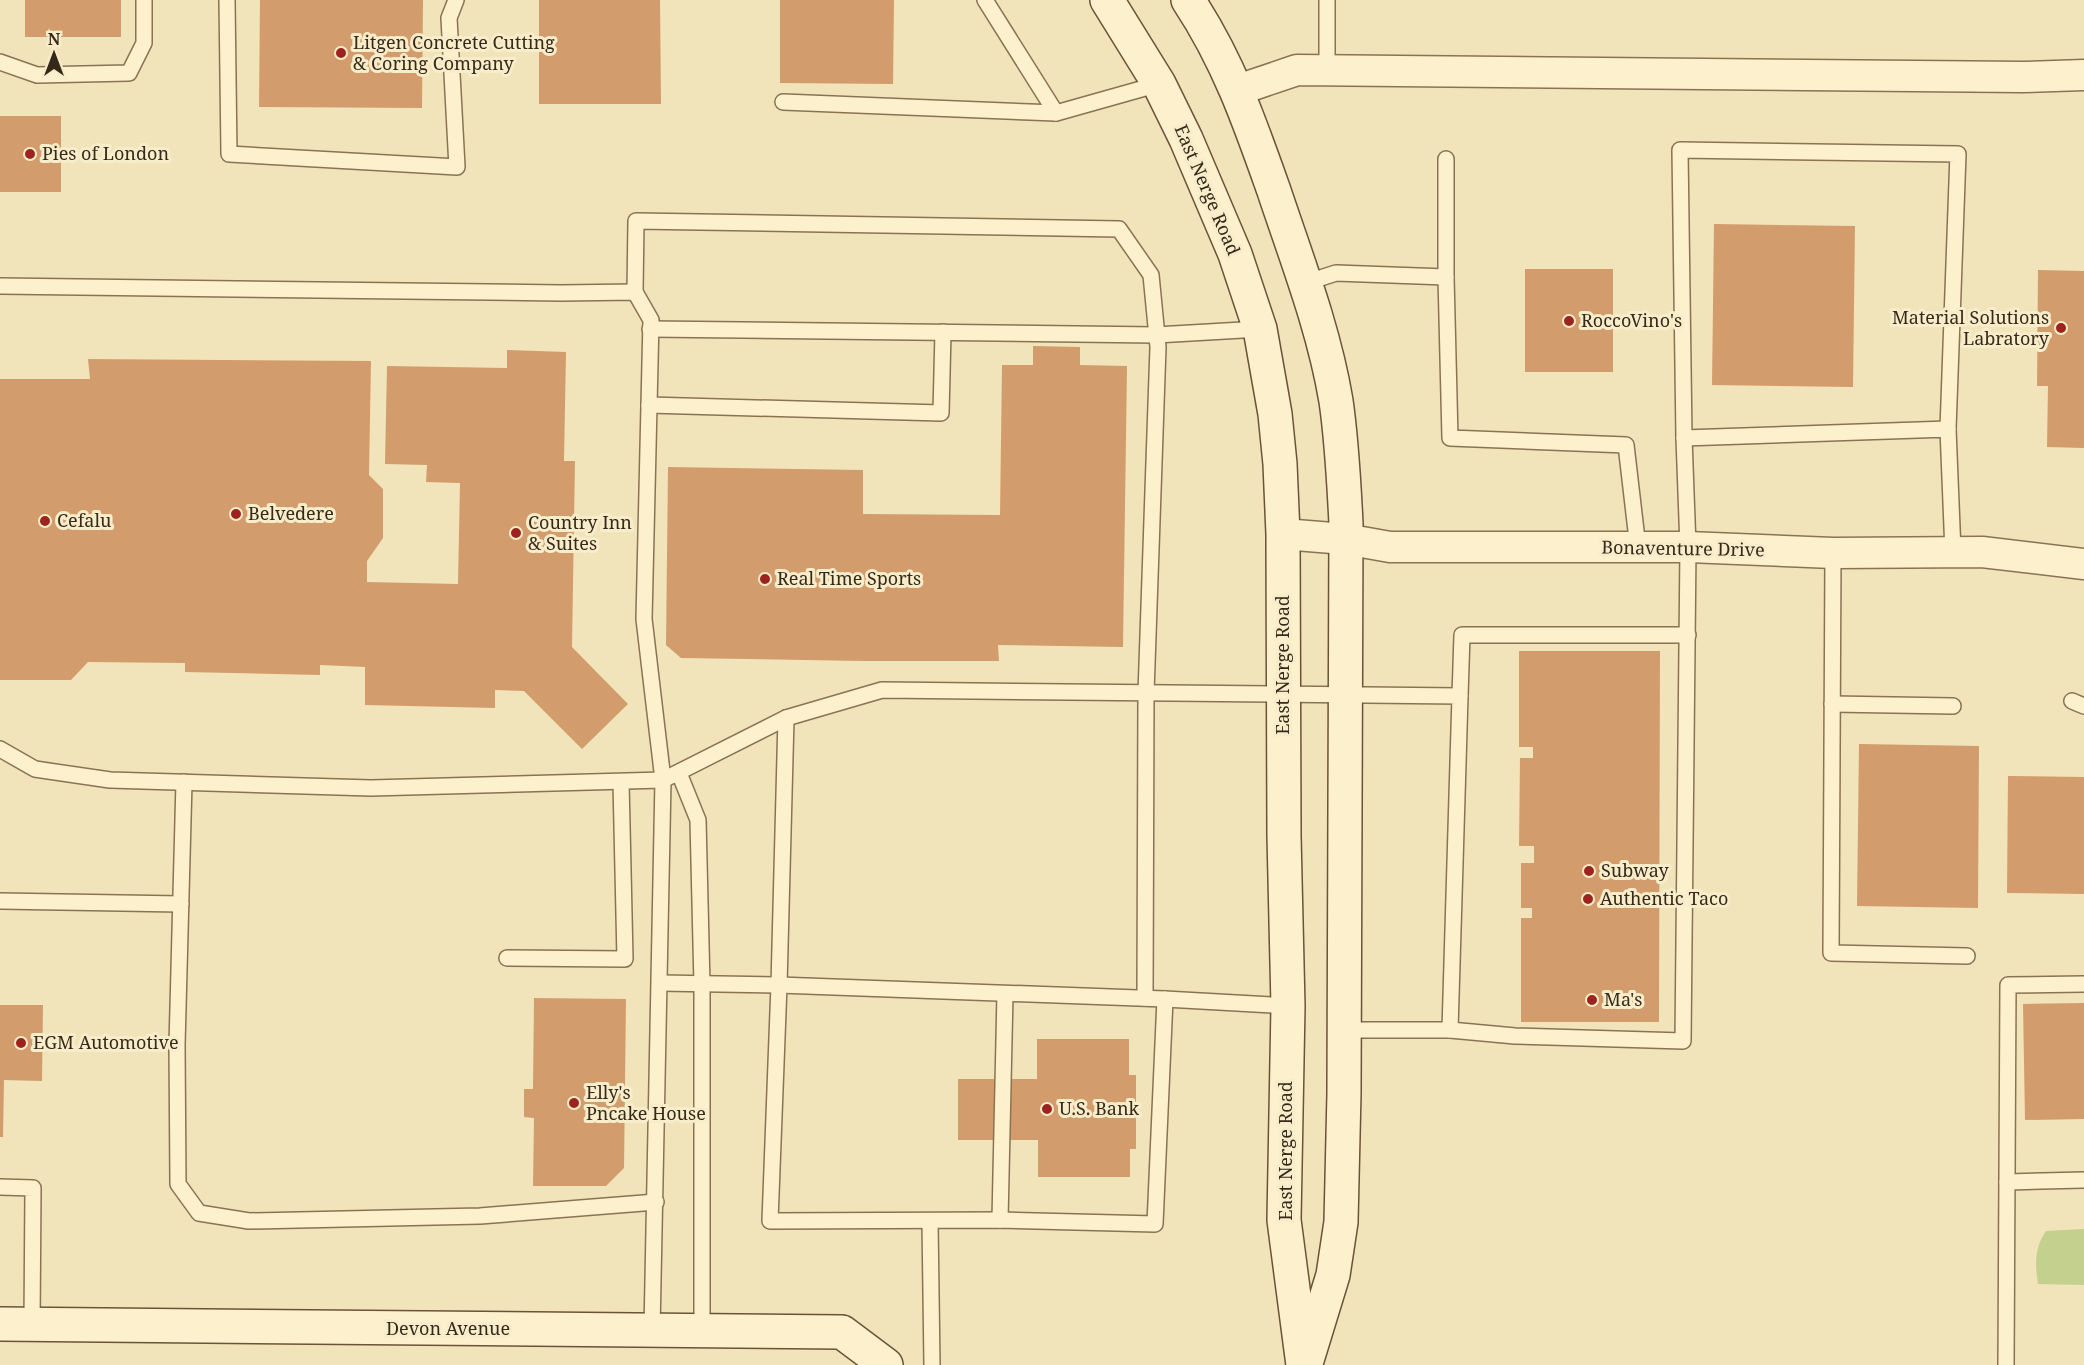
<svg xmlns="http://www.w3.org/2000/svg" width="2084" height="1365" viewBox="0 0 2084 1365" font-family="'Noto Serif',serif">
	<style>
		.green { fill: #c4d08e }
		.building { fill: #d39c6c }
		.lines { fill: none; stroke-linecap: round; stroke-linejoin: round }
		.service-casing { stroke: #897353; stroke-width: 18 }
		.minor-casing { stroke: #897353; stroke-width: 33 }
		.secondary-casing { stroke: #6a5337; stroke-width: 36 }
		.service { stroke: #fcf0cd; stroke-width: 15 }
		.minor { stroke: #fcf0cd; stroke-width: 30 }
		.secondary { stroke: #fcf0cd; stroke-width: 33 }
		.poi-dot { fill: #9d241e; stroke: #f8edca; stroke-width: 2 }
		.labels { text-anchor: middle; stroke-width: 6; stroke-linejoin: round; paint-order: stroke }
		.poi-label { font-size: 18px; fill: #372919; stroke: #f8edca; text-anchor: start }
		.street-label { font-size: 18px; fill: #372919; stroke: #f8edca }
	</style>
	<rect width="100%" height="100%" fill="#f1e4ba"/>
	<path class="green" d="M2084,1229V1285L2038,1284C2035,1264 2034,1249 2046,1231Z"/>
	<g class="building">
		<rect x="25" y="0" width="96" height="37"/>
		<path d="M260,0H423L422,108L259,107Z"/>
		<path d="M539,0H660L661,104H539Z"/>
		<path d="M780,0H894L893,84L780,83Z"/>
		<rect x="0" y="116" width="61" height="76"/>
		<path d="M1714,224L1855,226L1853,387L1712,385Z"/>
		<rect x="1525" y="269" width="88" height="103"/>
		<path d="M2038,270L2084,271V448L2047,447L2048,386H2037Z"/>
		<path d="M1033,346L1080,347V365L1127,366L1123,647L998,645L999,661H863L681,658L666,645L668,467L863,470V514L1000,515L1002,365H1033Z"/>
		<path d="M507,350L566,352L564,461H575L572,647L628,704L582,749L524,691L495,690V708L365,705V667L320,665V675L185,672V663L88,662L71,680H0V379H90L88,359L371,361L369,475L383,489V538L367,561V582L458,584L460,483L426,482L427,465L385,464L387,366L507,368Z"/>
		<path d="M1519,651H1660L1659,1022H1521V918H1532V908H1521V863H1534V846H1519L1520,758H1533V747H1519Z"/>
		<path d="M1859,744L1979,746L1978,908L1857,906Z"/>
		<path d="M2008,776L2084,777V894L2007,893Z"/>
		<path d="M534,998L626,999L624,1168L606,1186H533L534,1118L524,1117V1089H533Z"/>
		<path d="M2084,1003V1119L2025,1120L2023,1004Z"/>
		<path d="M0,1005H43L42,1081L4,1080L3,1137H0Z"/>
		<path d="M1037,1039H1129V1075H1136V1149H1130V1177H1038V1140H958V1079H1037Z"/>
	</g>
	<g class="lines">
		<defs>
			<g id="service">
				<path d="M227,0L229,154L457,167L449,18L456,0"/>
				<path d="M985,0L1056,113L1159,84"/>
				<path d="M0,62L37,75L129,73L144,43V0"/>
				<path d="M1327,71V0"/>
				<path d="M783,102L1056,113"/>
				<path d="M1446,159V277"/>
				<path d="M1305,283L1336,273L1446,277L1450,438L1626,445L1638,548"/>
				<path d="M0,286L561,293L635,292L651,320L644,619L663,780L652,1330"/>
				<path d="M635,292L636,221L1119,229L1151,275L1158,347L1146,693L1145,998"/>
				<path d="M650,329L1156,335L1260,329"/>
				<path d="M649,405L941,413L943,332"/>
				<path d="M1684,438L1680,150L1958,154L1948,429"/>
				<path d="M1833,553L1831,953L1967,956"/>
				<path d="M1460,696L1462,635H1688"/>
				<path d="M2072,701L2084,706"/>
				<path d="M1832,704L1953,706"/>
				<path d="M786,718L779,985L770,1221L1000,1220L1155,1224L1165,999"/>
				<path d="M0,749L35,769L110,780L371,788L663,780L786,718L882,690L1460,696L1450,1030"/>
				<path d="M679,773L698,820L702,985V1330"/>
				<path d="M184,782L177,1045L178,1184L199,1213L249,1221L480,1216L656,1202"/>
				<path d="M0,901L181,904"/>
				<path d="M507,958L625,959L621,782"/>
				<path d="M660,983L779,985L1165,999L1288,1006"/>
				<path d="M1344,1030H1450L1515,1036L1683,1041L1688,547L1684,438L1948,429L1953,552"/>
				<path d="M2007,1182L2084,1180"/>
				<path d="M0,1187L33,1188L32,1325"/>
				<path d="M1000,1220L1005,994"/>
				<path d="M930,1222L932,1365"/>
				<path d="M2006,1365L2008,985L2084,984"/>
			</g>
			<g id="minor">
				<path d="M1238,90L1297,70L2023,77L2084,75"/>
				<path d="M1283,534L1345,539L1390,547H1688L1833,553L1982,552L2084,564"/>
			</g>
			<g id="secondary">
				<path d="M1107,0L1159,84L1186,139L1235,254L1260,329L1275,414L1280,464L1283,534L1284,836L1288,1006L1284,1220L1303,1365"/>
				<path d="M1188,0C1228,60 1250,123 1274,191C1297,260 1324,329 1336,401C1342,442 1344,483 1346,524L1344,1093L1341,1222L1333,1275L1307,1360"/>
				<path d="M0,1324L842,1332L886,1365"/>
			</g>
		</defs>
		<use href="#service" class="service-casing"/>
		<use href="#minor" class="minor-casing"/>
		<use href="#secondary" class="secondary-casing"/>
		<use href="#service" class="service"/>
		<use href="#minor" class="minor"/>
		<use href="#secondary" class="secondary"/>
	</g>
	<g class="poi-dot">
		<circle cx="341" cy="53" r="6"/>
		<circle cx="30" cy="154" r="6"/>
		<circle cx="1569" cy="321" r="6"/>
		<circle cx="2061" cy="328" r="6"/>
		<circle cx="236" cy="514" r="6"/>
		<circle cx="45" cy="521" r="6"/>
		<circle cx="516" cy="533" r="6"/>
		<circle cx="765" cy="579" r="6"/>
		<circle cx="1589" cy="871" r="6"/>
		<circle cx="1588" cy="899" r="6"/>
		<circle cx="1592" cy="1000" r="6"/>
		<circle cx="21" cy="1043" r="6"/>
		<circle cx="574" cy="1103" r="6"/>
		<circle cx="1047" cy="1109" r="6"/>
	</g>
	<g class="labels">
		<g class="poi-label">
			<text x="353" y="49">Litgen Concrete Cutting<tspan x="353" dy="21">&amp; Coring Company</tspan></text>
			<text x="42" y="160">Pies of London</text>
			<text x="2049" y="324" text-anchor="end">Material Solutions<tspan x="2049" dy="21">Labratory</tspan></text>
			<text x="1581" y="327">RoccoVino's</text>
			<text x="248" y="520">Belvedere</text>
			<text x="57" y="527">Cefalu</text>
			<text x="528" y="529">Country Inn<tspan x="528" dy="21">&amp; Suites</tspan></text>
			<text x="777" y="585">Real Time Sports</text>
			<text x="1601" y="877">Subway</text>
			<text x="1600" y="905">Authentic Taco</text>
			<text x="1604" y="1006">Ma's</text>
			<text x="33" y="1049">EGM Automotive</text>
			<text x="586" y="1099">Elly's<tspan x="586" dy="21">Pncake House</tspan></text>
			<text x="1059" y="1115">U.S. Bank</text>
		</g>
		<g class="street-label">
			<text transform="translate(1207 190) rotate(67)" y="6">East Nerge Road</text>
			<text transform="translate(1683 549) rotate(1)" y="6">Bonaventure Drive</text>
			<text transform="translate(1283 665) rotate(-90)" y="6">East Nerge Road</text>
			<text transform="translate(1286 1151) rotate(-90)" y="6">East Nerge Road</text>
			<text x="448" y="1335">Devon Avenue</text>
		</g>
	</g>
	<g transform="translate(54 54)" stroke="#f8edca" stroke-width="4.5" paint-order="stroke">
	<path d="M0-4.5L10 22L0 15L-10 22Z" fill="#372919"/>
	<text y="-9" font-size="16" font-weight="bold" text-anchor="middle" fill="#372919">N</text>
	</g>
</svg>
